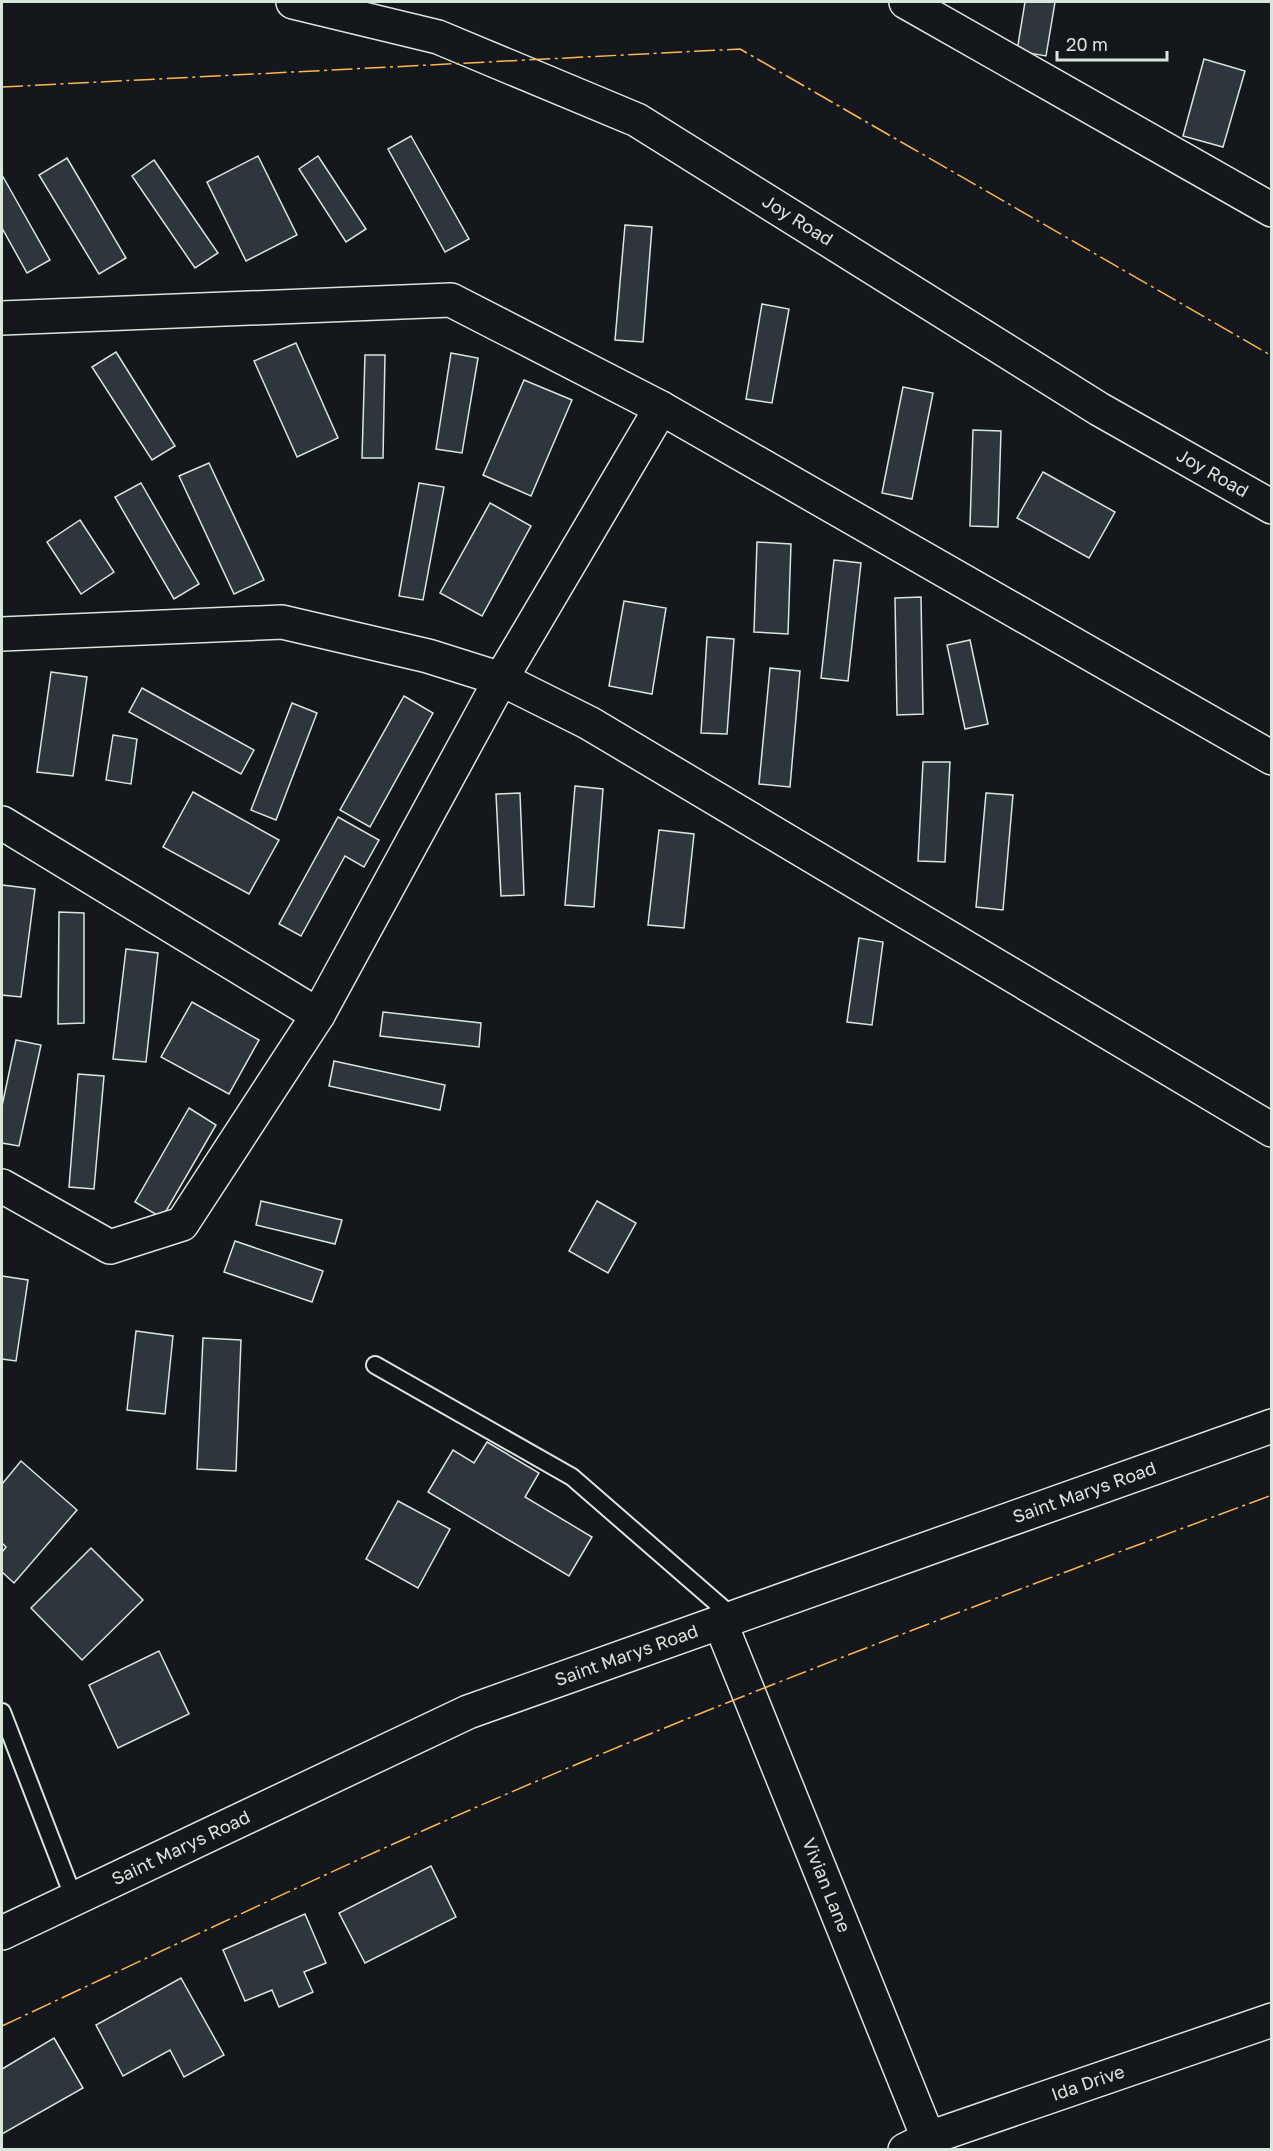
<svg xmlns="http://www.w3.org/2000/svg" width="1273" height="2151" viewBox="0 0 1273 2151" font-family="'Golos Text',sans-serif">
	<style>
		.building { fill: #2c363c; stroke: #d8e6dc; stroke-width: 1.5 }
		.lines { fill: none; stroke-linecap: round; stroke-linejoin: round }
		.lane-casing { stroke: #d8e6dc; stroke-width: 20 }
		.street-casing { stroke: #d8e6dc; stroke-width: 36 }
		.secondary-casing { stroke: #d8e6dc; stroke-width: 36 }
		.lane { stroke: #14181c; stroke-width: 16 }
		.street { stroke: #14181c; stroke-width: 33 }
		.secondary { stroke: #14181c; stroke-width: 33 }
		.power { stroke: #ffb74d; stroke-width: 1.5; stroke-dasharray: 21 4.5 3 4.5; stroke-linecap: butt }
		.labels { text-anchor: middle; stroke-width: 4.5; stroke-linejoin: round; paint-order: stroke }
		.street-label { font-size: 18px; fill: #d8e6dc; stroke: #14181c }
	</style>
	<rect width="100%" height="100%" fill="#14181c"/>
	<g class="building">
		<path d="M1025,2H1055L1046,56L1017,51Z"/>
		<path d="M1204,59L1245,71L1223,147L1183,136Z"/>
		<path d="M411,136L469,239L445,252L388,149Z"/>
		<path d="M258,156L297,235L246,261L207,182Z"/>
		<path d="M318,156L366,229L346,242L299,169Z"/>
		<path d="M67,158L126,258L99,274L39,175Z"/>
		<path d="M154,160L218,253L195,268L132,176Z"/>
		<path d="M2,175L50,260L27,273L2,228Z"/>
		<path d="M625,225L652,227L643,342L615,340Z"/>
		<path d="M762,304L789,309L772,403L746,399Z"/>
		<path d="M296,343L338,438L297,457L254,361Z"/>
		<path d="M116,352L175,446L152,460L92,367Z"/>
		<path d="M451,353L478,358L462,453L436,449Z"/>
		<path d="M365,355H385L383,458H362Z"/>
		<path d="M524,380L572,400L531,496L483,475Z"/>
		<path d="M903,387L933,393L912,499L882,493Z"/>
		<path d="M973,430L1001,431L998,527L970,526Z"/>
		<path d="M209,463L264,580L234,594L179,476Z"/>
		<path d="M1043,472L1115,512L1089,558L1017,518Z"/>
		<path d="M141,483L199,584L174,599L115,497Z"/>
		<path d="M419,483L444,487L423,600L399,596Z"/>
		<path d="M490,503L531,526L482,616L440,593Z"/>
		<path d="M80,520L114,572L81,594L47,542Z"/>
		<path d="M757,542L791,544L788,634L754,632Z"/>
		<path d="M834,560L861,563L848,681L821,678Z"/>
		<path d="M921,597L923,714L897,715L895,598Z"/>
		<path d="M624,601L666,608L652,694L609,686Z"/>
		<path d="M707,637L734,639L727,734L701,733Z"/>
		<path d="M970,640L988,724L965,729L947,645Z"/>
		<path d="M770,668L800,671L790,787L759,784Z"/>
		<path d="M51,672L87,677L73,776L37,772Z"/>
		<path d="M142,688L254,750L241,774L129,712Z"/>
		<path d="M404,696L433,713L370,827L340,810Z"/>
		<path d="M292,703L317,713L276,820L251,810Z"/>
		<path d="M113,735L137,739L131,784L106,780Z"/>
		<path d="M923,762H950L945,862L918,861Z"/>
		<path d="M575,786L603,789L594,907L565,905Z"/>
		<path d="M193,792L279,840L249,894L163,847Z"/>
		<path d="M520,793L524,895L501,896L496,794Z"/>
		<path d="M986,793L1013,795L1003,910L976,907Z"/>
		<path d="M338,817L379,840L364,867L345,856L301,936L279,924Z"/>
		<path d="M659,830L694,834L684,928L648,925Z"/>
		<path d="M2,885L35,889L21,997L2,995Z"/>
		<path d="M59,912L84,913V1023L58,1024Z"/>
		<path d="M859,938L883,942L872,1025L847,1022Z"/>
		<path d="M126,949L158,953L146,1062L113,1059Z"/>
		<path d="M192,1002L259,1040L229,1094L161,1057Z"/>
		<path d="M383,1012L481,1023L479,1047L380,1036Z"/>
		<path d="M16,1040L41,1045L19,1146L2,1143V1106Z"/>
		<path d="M334,1061L445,1085L440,1110L329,1086Z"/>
		<path d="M78,1074L104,1076L94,1189L69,1187Z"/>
		<path d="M189,1108L216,1125L162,1218L135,1202Z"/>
		<path d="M261,1201L342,1220L335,1244L256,1225Z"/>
		<path d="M597,1201L636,1223L608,1273L569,1251Z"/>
		<path d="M235,1241L323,1271L312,1302L224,1272Z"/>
		<path d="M2,1276L28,1280L16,1361L2,1359Z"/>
		<path d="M136,1331L173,1336L165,1414L127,1410Z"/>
		<path d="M203,1338L241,1340L236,1471L197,1469Z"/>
		<path d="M487,1442L539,1473L525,1497L592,1537L569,1576L428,1492L453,1450L474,1463Z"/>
		<path d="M21,1461L77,1510L14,1583L2,1572V1552L6,1547L2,1543V1484Z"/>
		<path d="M398,1501L450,1529L418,1588L366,1559Z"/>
		<path d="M91,1548L143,1600L82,1660L31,1608Z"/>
		<path d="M159,1651L189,1714L118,1748L89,1685Z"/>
		<path d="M431,1866L456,1917L365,1963L339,1913Z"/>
		<path d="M305,1914L326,1963L304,1972L313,1992L279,2007L272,1990L245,2001L223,1950Z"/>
		<path d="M181,1978L224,2055L184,2077L170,2050L123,2076L96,2025Z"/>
		<path d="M54,2038L83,2088L2,2134V2069Z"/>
	</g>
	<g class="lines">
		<defs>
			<g id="lane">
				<path d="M375,1365L572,1477L733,1617"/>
				<path d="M2,1712L73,1896"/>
			</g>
			<g id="street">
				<path id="s1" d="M293,2L438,37L637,120L1099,409L1272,507"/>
				<path d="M906,2L1272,210"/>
				<path d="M2,318L451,300L661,408L1272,758"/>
				<path d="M2,634L282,622L428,656L501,679L589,723L1272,1130"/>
				<path d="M2,823L318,1015"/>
				<path d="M2,1186L110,1247L182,1224L318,1015L501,679L661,408"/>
				<path id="s2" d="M720,1622L933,2150"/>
				<path id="s3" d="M905,2150L929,2138L1272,2020"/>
			</g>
			<g id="secondary">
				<path id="s4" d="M2,1933L468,1712L1272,1426"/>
			</g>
		</defs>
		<use href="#lane" class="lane-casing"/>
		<use href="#street" class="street-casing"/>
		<use href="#secondary" class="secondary-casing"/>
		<use href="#lane" class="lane"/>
		<use href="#street" class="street"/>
		<use href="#secondary" class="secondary"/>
		<g class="power">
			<path d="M2,87L740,49L1272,356"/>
			<path d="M2,2026C192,1937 381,1846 575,1765C804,1669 1038,1582 1272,1495"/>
		</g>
	</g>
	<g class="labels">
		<g class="street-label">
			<text dy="6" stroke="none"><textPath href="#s1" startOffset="554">Joy Road</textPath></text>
			<text dy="6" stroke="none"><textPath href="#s1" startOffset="1040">Joy Road</textPath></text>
			<text dy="6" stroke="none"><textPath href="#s4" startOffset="1170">Saint Marys Road</textPath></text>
			<text dy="6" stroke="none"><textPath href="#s4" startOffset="684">Saint Marys Road</textPath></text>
			<text dy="6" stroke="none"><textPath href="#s4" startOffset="198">Saint Marys Road</textPath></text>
			<text dy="6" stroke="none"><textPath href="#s2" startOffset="284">Vivian Lane</textPath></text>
			<text dy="6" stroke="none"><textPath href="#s3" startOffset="195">Ida Drive</textPath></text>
		</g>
	</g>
	<rect width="1273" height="2151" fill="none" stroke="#d8e6dc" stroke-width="6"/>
	<path d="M1057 51v9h110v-9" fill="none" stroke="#d8e6dc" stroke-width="3"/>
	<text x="1066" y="51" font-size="18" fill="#d8e6dc" stroke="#14181c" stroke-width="4.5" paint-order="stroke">20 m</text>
</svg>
